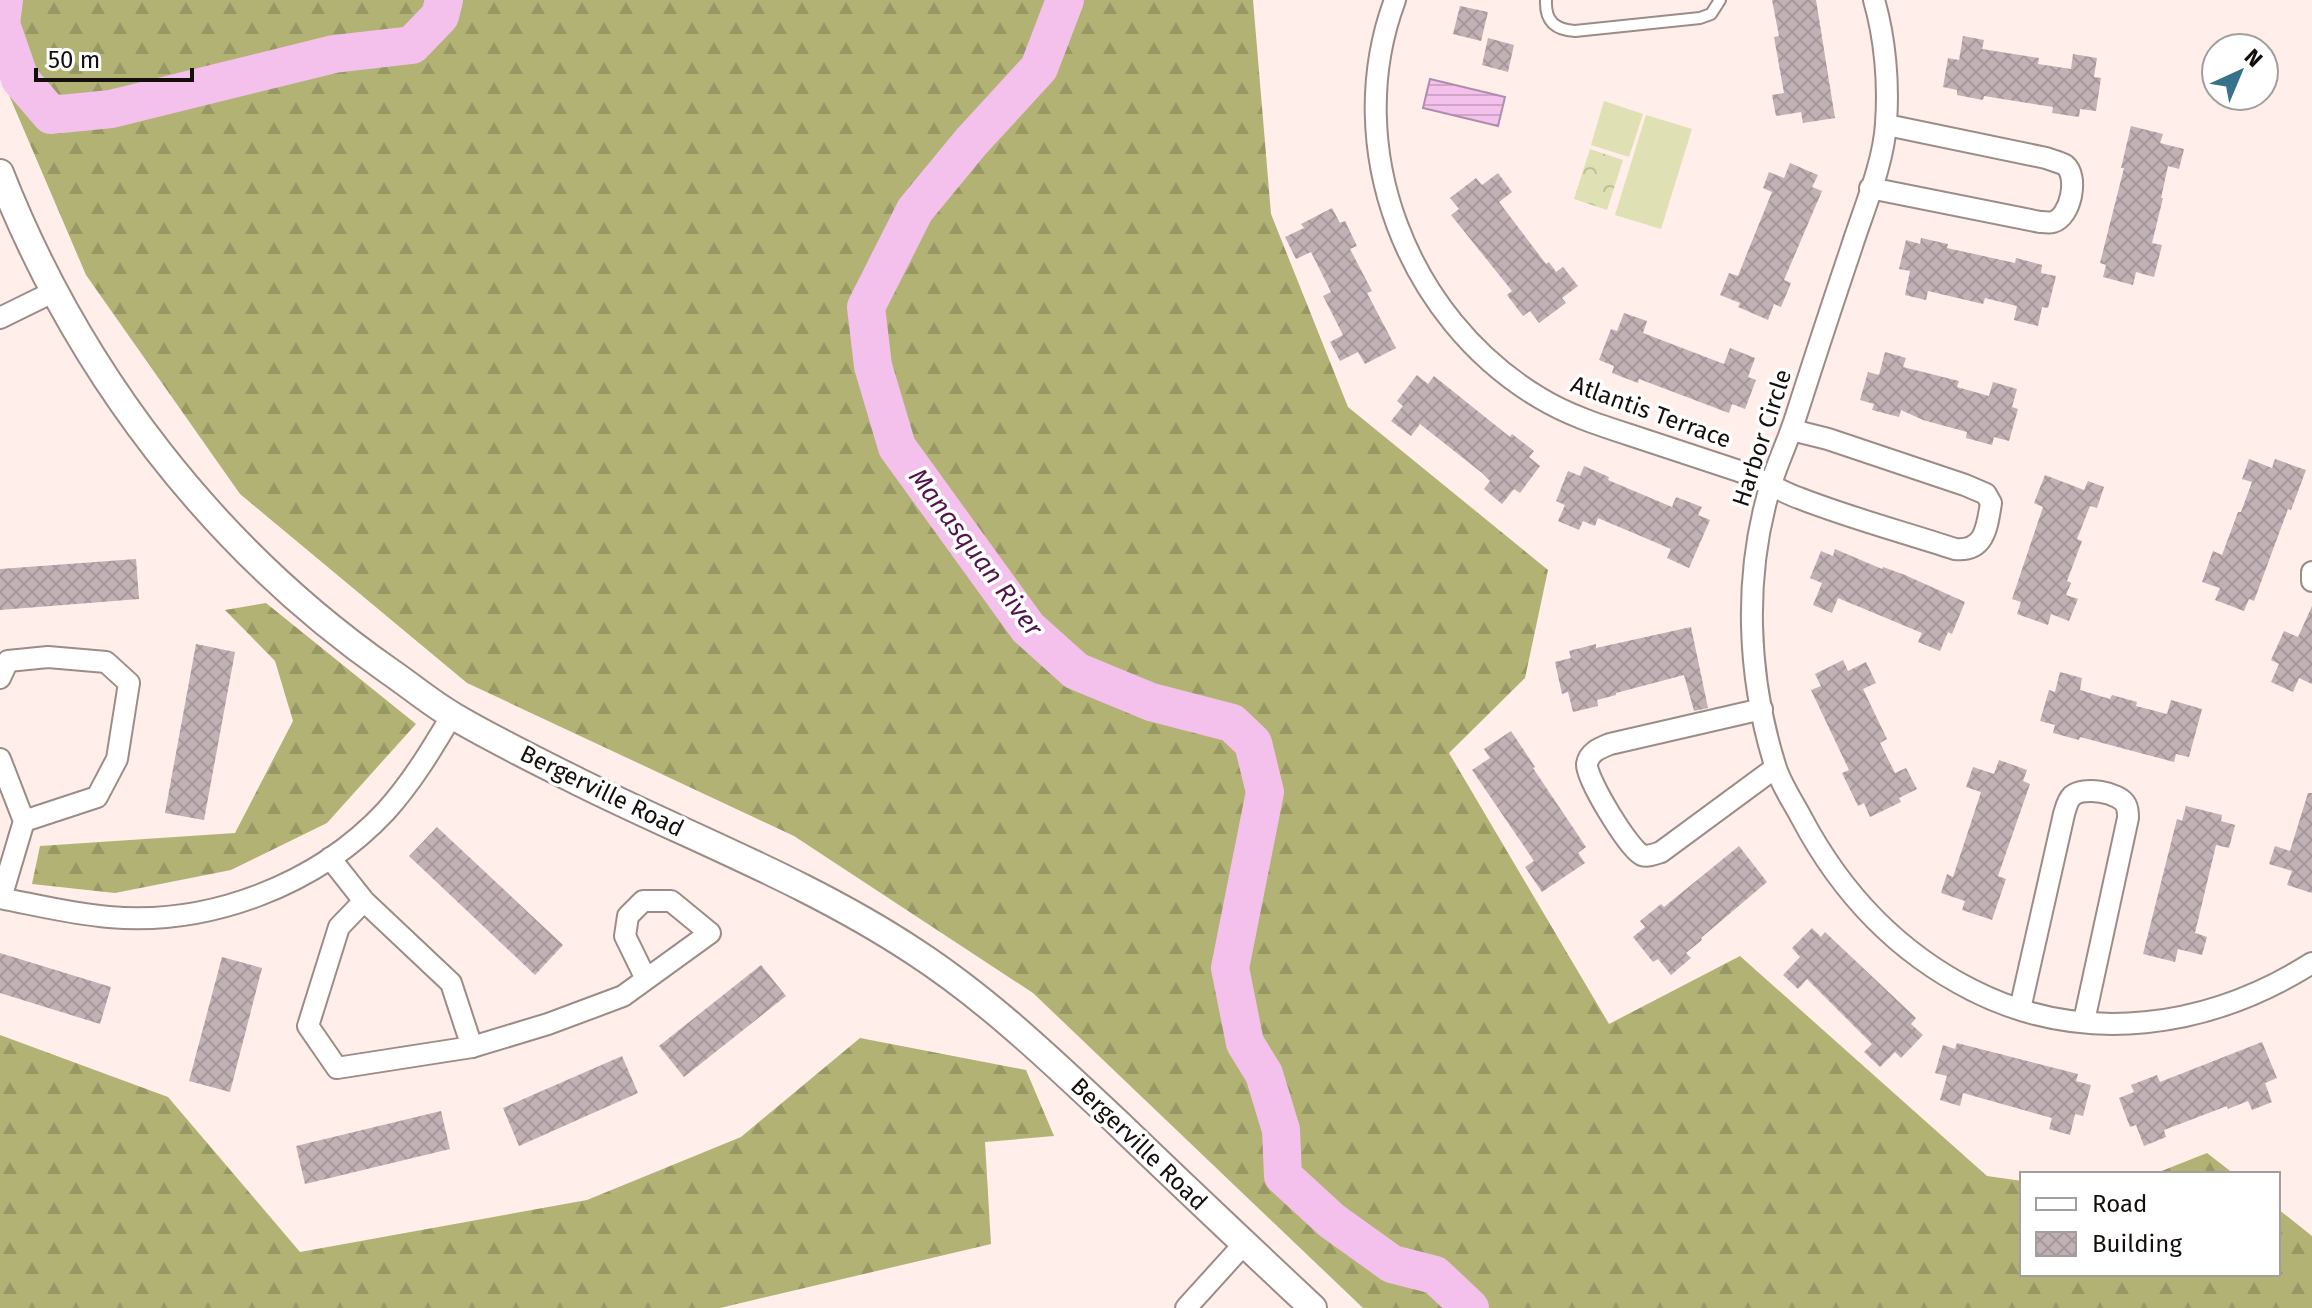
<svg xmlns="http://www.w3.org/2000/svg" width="2312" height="1308" viewBox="0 0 2312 1308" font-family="'Fira Sans',sans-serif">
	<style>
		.forest { fill: url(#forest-firs) }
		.park { fill: url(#park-crowns) }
		.garden { fill: #dfe0b3 }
		.water { fill: url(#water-rules); stroke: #b18caa; stroke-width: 2 }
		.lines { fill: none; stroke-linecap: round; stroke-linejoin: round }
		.river { stroke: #f4c1ed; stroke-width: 38 }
		.building { fill: url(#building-cross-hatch) }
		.service-casing { stroke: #9b8c87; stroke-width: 14 }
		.minor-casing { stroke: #9b8c87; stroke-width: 24 }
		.tertiary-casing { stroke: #9b8c87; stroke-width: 30 }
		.service { stroke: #fff; stroke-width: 10 }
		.minor { stroke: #fff; stroke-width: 20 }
		.tertiary { stroke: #fff; stroke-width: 26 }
		.labels { text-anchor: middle; stroke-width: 7; stroke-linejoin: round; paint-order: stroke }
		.street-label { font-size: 24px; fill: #140f0d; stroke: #fff }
		.water-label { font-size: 26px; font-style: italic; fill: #4f154b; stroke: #fff }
	</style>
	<defs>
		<pattern id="forest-firs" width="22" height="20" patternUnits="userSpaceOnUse" patternTransform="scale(2)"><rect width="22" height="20" fill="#b2b275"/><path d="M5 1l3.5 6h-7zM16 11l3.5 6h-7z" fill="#989864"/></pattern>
		<pattern id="park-crowns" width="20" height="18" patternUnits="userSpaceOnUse" patternTransform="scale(2)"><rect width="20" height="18" fill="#dfe0b3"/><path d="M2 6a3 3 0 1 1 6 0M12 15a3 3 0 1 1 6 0" fill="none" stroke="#bebf99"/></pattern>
		<pattern id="water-rules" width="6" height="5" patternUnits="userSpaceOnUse" patternTransform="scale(2)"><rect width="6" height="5" fill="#f4c1ed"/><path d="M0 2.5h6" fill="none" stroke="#d0a5ca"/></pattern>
		<pattern id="building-cross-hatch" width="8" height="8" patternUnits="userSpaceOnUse" patternTransform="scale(2)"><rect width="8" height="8" fill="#c1b1b4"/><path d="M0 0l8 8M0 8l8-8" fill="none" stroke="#a5979a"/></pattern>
	</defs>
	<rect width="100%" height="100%" fill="#ffeee9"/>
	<g class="forest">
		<path d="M0,0H1253L1271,214L1348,407L1548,570L1525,678L1449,753L1609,1024L1740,956L1987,1176L2022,1181V1274H2278V1209L2312,1236V1308H1363L1033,993L794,836L467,683L240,494L86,275L0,74Z"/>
		<path d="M266,603L416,724L327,823L231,870L115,893L32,884L40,846L235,833L293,721L275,661L225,610Z"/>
		<path d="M0,1035L168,1097L300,1252L587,1200L741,1137L860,1038L1026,1070L1054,1136L985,1142L991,1244L720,1308H0Z"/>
		<path d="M2207,1153L2234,1174H2154Z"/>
	</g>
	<path class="park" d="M1590,149L1623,160L1607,210L1574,199Z"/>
	<g class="garden">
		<path d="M1604,101L1643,114L1629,157L1591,145Z"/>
		<path d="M1646,115L1692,129L1661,229L1615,215Z"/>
	</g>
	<path class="water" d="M1430,79L1505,97L1498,126L1423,108Z"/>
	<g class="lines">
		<g class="river">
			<path d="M4,0L1,24L20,79L51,115L111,109L334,54L412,45L440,16L444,0"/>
			<path d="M1065,0L1039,68L971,142L915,210L866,307L873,366L897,447L1028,628L1076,671L1151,702L1232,723L1253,743L1265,792L1230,968L1245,1043L1264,1074L1281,1130L1283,1176L1332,1221L1392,1264L1435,1275L1470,1308"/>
		</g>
	</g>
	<g class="building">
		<path d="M1772,0H1816L1835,118L1803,123L1801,112L1776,116L1772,95L1784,93L1774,37L1779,36Z"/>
		<path d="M1460,6L1488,12L1481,41L1453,34Z"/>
		<path d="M1963,36L1984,40L1982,49L2039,58L2038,64L2071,69L2073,54L2097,58L2094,77L2101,78L2096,111L2080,109L2079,117L2052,113L2053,107L1984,96L1983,100L1957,95V90L1943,87L1948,58L1959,60Z"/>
		<path d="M1488,38L1514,45L1508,72L1482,65Z"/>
		<path d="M2131,126L2163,134L2160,143L2184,149L2179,169L2168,166L2161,198H2163L2152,243L2162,245L2154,277L2136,272L2133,285L2103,277L2106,265L2100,263L2124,168H2121Z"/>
		<path d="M1790,163L1818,175L1812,187L1822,191L1784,280L1791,283L1781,307L1774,304L1768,320L1738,307L1740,303L1720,295L1729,273L1738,276L1750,246L1772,192L1763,188L1769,172L1784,178Z"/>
		<path d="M1498,173L1512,192L1499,202L1546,264L1549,262L1556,272L1563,267L1578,286L1562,298L1566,303L1539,323L1530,311L1523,316L1507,295L1512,291L1451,215L1459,209L1450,198L1476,178L1482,185Z"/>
		<path d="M1332,208L1340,223L1345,221L1357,246L1350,249L1372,291L1367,293L1396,348L1365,364L1358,352L1340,361L1330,342L1343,335L1323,296L1331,292L1311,252L1296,259L1285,237L1304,228L1301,224Z"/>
		<path d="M1921,238L1948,244L1947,248L2015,263L2016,258L2042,265L2041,273L2056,276L2048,308L2042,307L2038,326L2014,320L2017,306L1985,298L1983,304L1928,291L1926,300L1905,295L1910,271L1899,269L1906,240L1920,244Z"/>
		<path d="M1624,313L1647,321L1643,333L1724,364L1730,348L1755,358L1748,377L1756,380L1745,409L1732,404L1729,413L1639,379L1638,383L1612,373L1614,366L1599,360L1611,329L1617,331Z"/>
		<path d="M1885,352L1906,358L1903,367L1959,381L1957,387L1989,396L1993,382L2017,389L2012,407L2018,409L2009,441L1994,437L1992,445L1966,438L1967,432L1923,420L1901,410L1899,417L1872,410L1874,404L1860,400L1868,372L1879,375Z"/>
		<path d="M1417,375L1428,384L1434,376L1510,437L1512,434L1534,451L1529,457L1540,466L1520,493L1514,489L1502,504L1484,489L1490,481L1482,473L1420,424L1411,436L1391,421L1403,406L1397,401Z"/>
		<path d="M2249,459L2272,468L2275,459L2306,470L2291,510L2288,509L2254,601L2249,599L2244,611L2215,600L2220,588L2202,582L2213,551L2222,555L2238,512H2241L2252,482L2242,479Z"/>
		<path d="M1584,466L1609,477L1608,480L1672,507L1676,497L1702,507L1698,515L1710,520L1689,568L1667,558L1671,549L1598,518L1595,526L1583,521L1579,530L1558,521L1565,505L1556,501L1568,471L1580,476Z"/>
		<path d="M2045,475L2084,490L2088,481L2104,487L2097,508L2090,506L2077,539L2082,541L2067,581L2071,583L2066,595L2078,599L2069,621L2051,614L2048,625L2017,614L2021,602L2012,599L2043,507L2034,503Z"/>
		<path d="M1835,549L1882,569L1883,567L1905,575L1965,602L1952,634L1948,632L1940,651L1918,642L1922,633L1838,598L1832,613L1813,605L1822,583L1810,578L1821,551L1833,556Z"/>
		<path d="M136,559L139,599L0,610V569Z"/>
		<path d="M2312,606V684L2299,678L2293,692L2271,682L2279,664L2271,660L2284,631L2298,637Z"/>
		<path d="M1691,627L1708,708L1694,711L1684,675L1616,693V695L1597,700L1598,706L1573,712L1568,692L1562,694L1555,662L1571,658L1569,651L1596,644V648Z"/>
		<path d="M196,644L235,652L204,820L165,813Z"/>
		<path d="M1843,660L1848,671L1866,662L1876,683L1863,689L1887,739L1880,743L1895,773L1906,768L1917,789L1899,798L1901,802L1870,817L1864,803L1858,806L1842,773L1849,770L1811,690L1821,686L1815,674Z"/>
		<path d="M2060,672L2082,678L2080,690L2110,699L2112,695L2137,702L2136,706L2167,714L2171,700L2202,709L2189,757L2176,754L2174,762L2080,737L2079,740L2053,733L2055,725L2040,721L2049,690L2055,692Z"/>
		<path d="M1511,731L1535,767L1533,768L1586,847L1578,853L1585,863L1542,892L1525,867L1534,861L1472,770L1490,758L1484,749Z"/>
		<path d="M1999,760L2027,770L2023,781L2030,784L1998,876L2006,879L1992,920L1962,910L1965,901L1941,893L1947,874L1953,877L1981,792L1966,787L1973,767L1994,774Z"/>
		<path d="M2308,793H2312V893L2287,885L2292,871L2269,864L2275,846L2290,851Z"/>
		<path d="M2186,806L2222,815L2221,821L2235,825L2229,848L2216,845L2195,933L2207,937L2202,955L2178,949L2175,962L2143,954L2177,819L2182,821Z"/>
		<path d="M437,827L563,945L535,975L409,856Z"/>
		<path d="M1739,846L1767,882L1701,938L1702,940L1686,953L1691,958L1671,975L1658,959L1653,962L1633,937L1645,927L1640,921L1661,904L1664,907Z"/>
		<path d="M1812,928L1821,937L1825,932L1916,1018L1911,1024L1923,1035L1901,1058L1895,1052L1880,1067L1864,1052L1872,1044L1807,979L1798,989L1783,975L1800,957L1792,948Z"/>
		<path d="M0,953L111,987L100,1024L0,993Z"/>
		<path d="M222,957L262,968L230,1092L189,1081Z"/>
		<path d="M761,965L786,996L684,1077L659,1046Z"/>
		<path d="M2262,1042L2277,1078L2265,1083L2272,1102L2252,1110L2248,1101L2228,1109L2227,1106L2164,1130L2166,1137L2144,1146L2136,1125L2130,1127L2119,1098L2134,1092L2131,1085L2157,1075L2160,1082Z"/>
		<path d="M1957,1043L2078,1074L2076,1081L2091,1085L2083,1116L2075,1114L2070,1135L2049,1129L2052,1118L1963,1093L1960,1106L1940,1100L1947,1076L1935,1073L1943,1045L1955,1049Z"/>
		<path d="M622,1056L638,1093L519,1146L503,1108Z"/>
		<path d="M441,1111L450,1149L305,1184L296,1146Z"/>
	</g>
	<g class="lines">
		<defs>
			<path id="service" d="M1546,0C1545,21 1555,30 1575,31L1700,18L1711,14L1720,0"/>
			<g id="minor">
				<path d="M1395,0C1340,147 1407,319 1540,398C1568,415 1599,425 1630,435C1666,447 1702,459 1739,471C1760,478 1779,491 1799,498C1850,518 1903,532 1955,549C1985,552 1987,527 1991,503L1986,494L1965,485L1828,439L1792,430"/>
				<path d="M1874,0C1885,38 1889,83 1886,123C1884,163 1863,211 1851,249C1832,305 1814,360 1796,416C1789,439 1778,461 1771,484C1743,575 1747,675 1775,765C1780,783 1792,800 1801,817C1840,891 1897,952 1972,990C2084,1047 2209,1028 2312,963"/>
				<path d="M1870,188L2040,222C2041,222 2052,223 2053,222C2071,217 2079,176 2065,165C2060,162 2051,160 2046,158L1887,125"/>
				<path d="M0,318L53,292"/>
				<path d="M2312,572V581"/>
				<path d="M0,678L8,661L48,657L106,662L129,683L117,759L97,797L24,821"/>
				<path d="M1762,709L1610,744C1600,748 1589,752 1587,764C1585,777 1630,851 1642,855C1648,857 1655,854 1661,852L1775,768"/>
				<path d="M0,759L24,821L1,898"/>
				<path d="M330,858L364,901L451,983L472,1047L337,1068L308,1026L339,927L364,901"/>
				<path d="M0,898C36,905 72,914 109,917C209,926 317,885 386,811C412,782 432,749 452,715"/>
				<path d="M2020,1009L2064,814C2066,808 2067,801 2072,796C2083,786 2120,792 2126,805C2128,809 2128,814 2128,818L2084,1021"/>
				<path d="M472,1047L548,1024L623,996L710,933L671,901H643L628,916L625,936L646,979"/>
				<path d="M1186,1308L1244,1244"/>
			</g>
			<path id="tertiary" d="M0,173C78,372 213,548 389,671C411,686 432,704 455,717C496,741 539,762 581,783C692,838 811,883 915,952C990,1001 1054,1063 1119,1124C1183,1186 1248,1247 1313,1308"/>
		</defs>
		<use href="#service" class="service-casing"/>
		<use href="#minor" class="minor-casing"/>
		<use href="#tertiary" class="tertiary-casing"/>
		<use href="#service" class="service"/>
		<use href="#minor" class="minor"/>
		<use href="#tertiary" class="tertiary"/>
	</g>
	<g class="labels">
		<g class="street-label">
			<text transform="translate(1651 412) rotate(20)" y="8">Atlantis Terrace</text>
			<text transform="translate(1762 438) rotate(-72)" y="8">Harbor Circle</text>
			<text transform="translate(602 791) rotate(26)" y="8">Bergerville Road</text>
			<text transform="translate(1139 1144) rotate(44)" y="8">Bergerville Road</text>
		</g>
		<g class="water-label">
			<text transform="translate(976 552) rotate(53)" y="9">Manasquan River</text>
		</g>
	</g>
	<rect x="2020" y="1172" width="260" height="104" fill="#ffffff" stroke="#a19f9e" stroke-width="2"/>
	<rect x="2036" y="1198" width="40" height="12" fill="#ffffff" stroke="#a19f9e" stroke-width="2"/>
	<text x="2092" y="1212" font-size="24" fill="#140f0d">Road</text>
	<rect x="2036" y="1232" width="40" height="24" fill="url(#building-cross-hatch)" stroke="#a19f9e" stroke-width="2"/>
	<text x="2092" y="1252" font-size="24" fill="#140f0d">Building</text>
	<g transform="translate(2240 72) rotate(44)"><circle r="38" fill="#ffffff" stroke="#a19f9e" stroke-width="2"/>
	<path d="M0-6L14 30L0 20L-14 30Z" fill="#367289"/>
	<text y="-12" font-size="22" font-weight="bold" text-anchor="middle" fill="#140f0d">N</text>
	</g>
	<path d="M36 68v12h156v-12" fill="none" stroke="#140f0d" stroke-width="4"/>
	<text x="48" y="68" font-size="24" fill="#140f0d" stroke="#ffffff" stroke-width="6" paint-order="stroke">50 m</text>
</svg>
